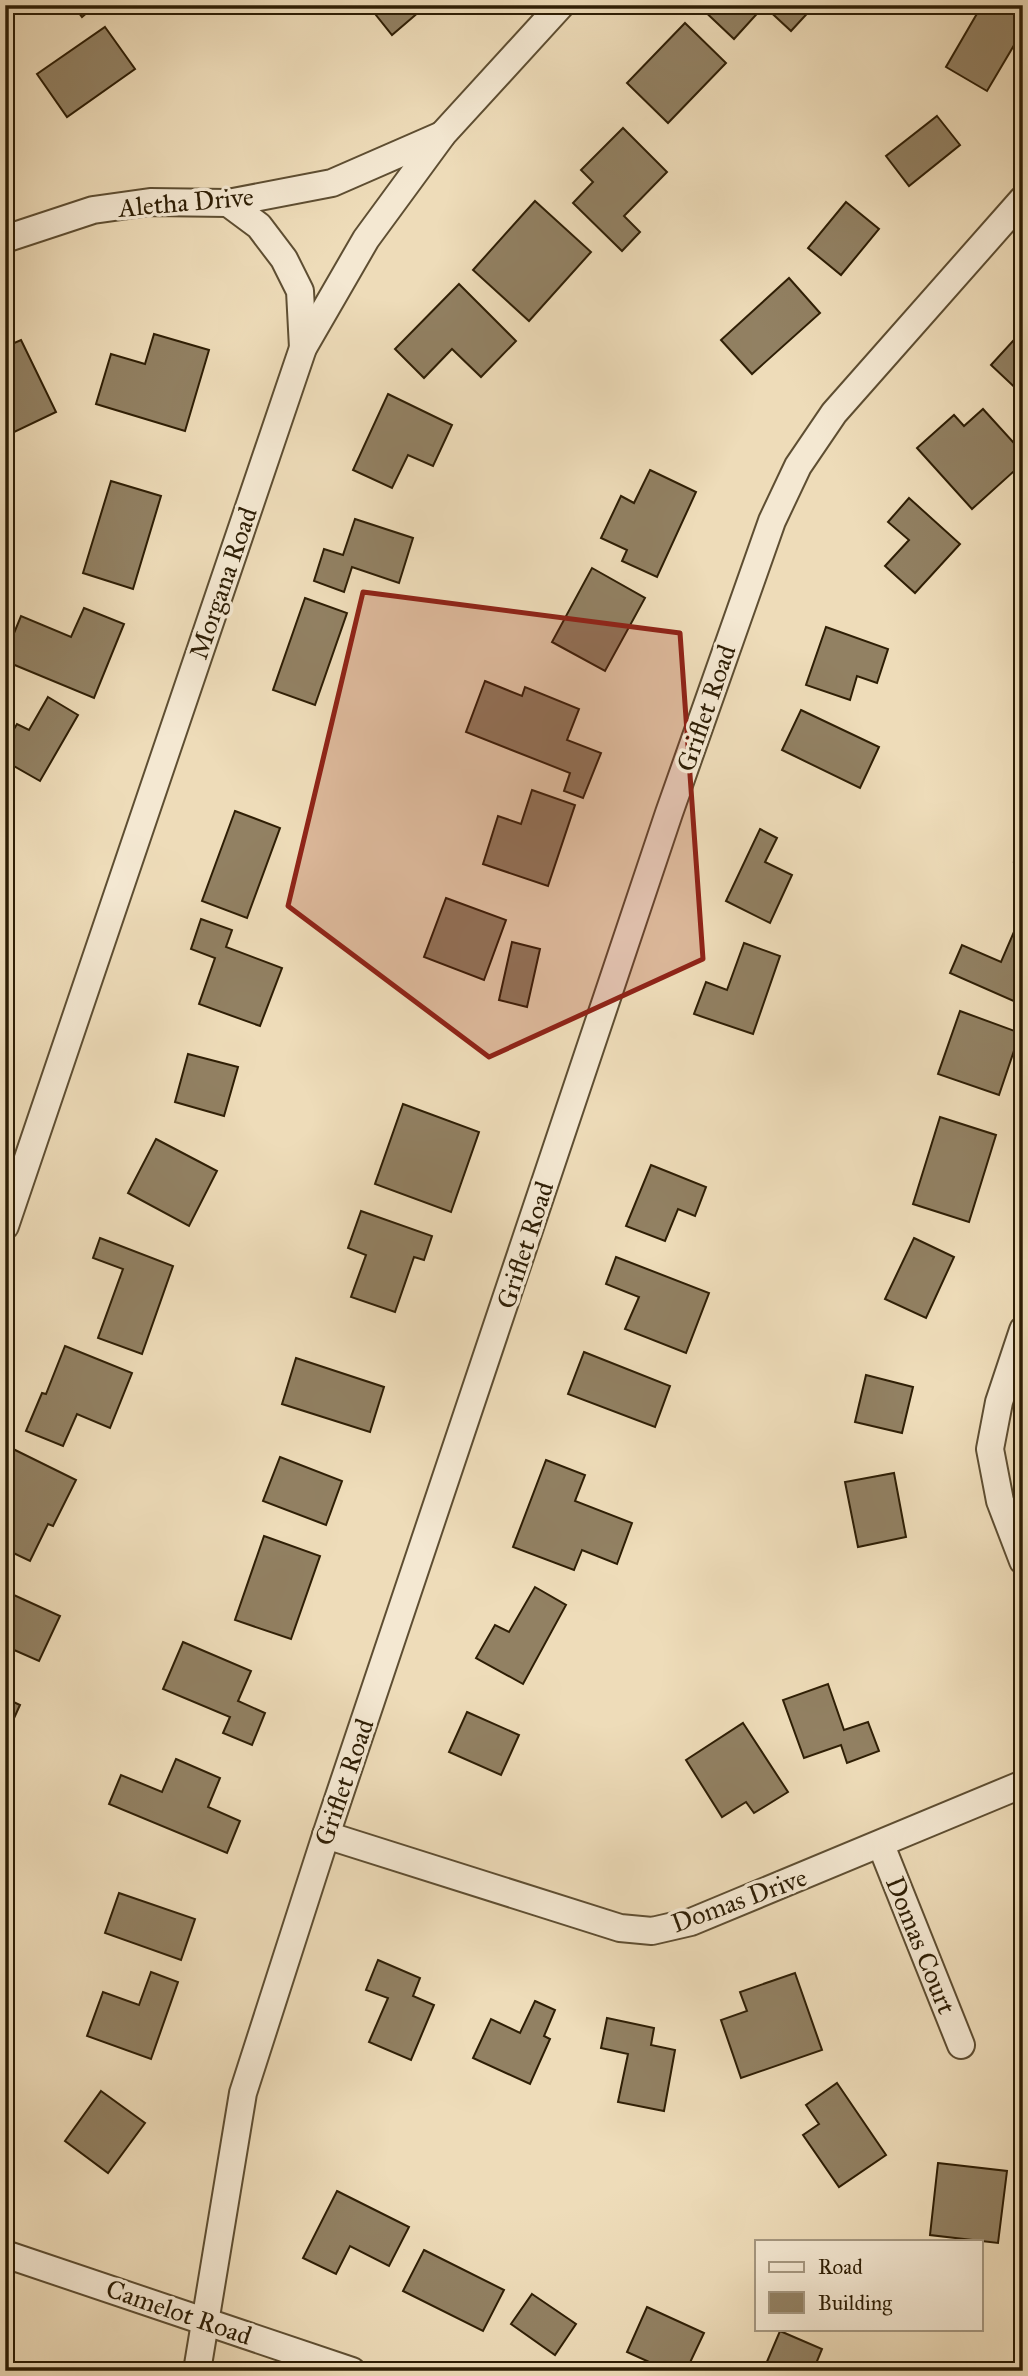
<svg xmlns="http://www.w3.org/2000/svg" width="1028" height="2376" viewBox="0 0 1028 2376" font-family="'IM FELL Great Primer',serif">
	<style>
		.building { fill: #928163; stroke: #2e1e05; stroke-width: 2 }
		.lines { fill: none; stroke-linecap: round; stroke-linejoin: round }
		.street-casing { stroke: #5e4e32; stroke-width: 30 }
		.street { stroke: #f4e8d2; stroke-width: 26 }
		.marked { fill: #8f2418; fill-opacity: 0.2; stroke: #8f2418; stroke-width: 5; stroke-linejoin: round }
		.labels { text-anchor: middle; stroke-width: 7; stroke-linejoin: round; paint-order: stroke }
		.street-label { font-size: 26px; fill: #2e1e05; stroke: #f4e8d2 }
	</style>
	<rect width="100%" height="100%" fill="#eedcb9"/>
	<filter id="stains"><feTurbulence type="fractalNoise" baseFrequency=".00286" numOctaves="4"/><feColorMatrix values="0 0 0 0 .2 0 0 0 0 .09 0 0 0 0 .02 0 0 0 .5 -.17"/></filter>
	<radialGradient id="worn" r=".72"><stop offset=".6" stop-color="#630" stop-opacity="0"/><stop offset="1" stop-color="#630" stop-opacity=".3"/></radialGradient>
	<g class="building">
		<path d="M73,5H96L82,17Z"/>
		<path d="M368,5H427L392,35Z"/>
		<path d="M698,5H815L791,31L764,6L734,39Z"/>
		<path d="M982,5H1001L1023,18V30L987,91L946,67Z"/>
		<path d="M685,23L726,63L668,123L627,83Z"/>
		<path d="M105,27L135,69L67,117L37,74Z"/>
		<path d="M937,116L960,145L909,186L886,156Z"/>
		<path d="M623,128L667,172L624,216L640,232L622,251L573,203L593,182L581,170Z"/>
		<path d="M535,201L591,252L529,321L473,270Z"/>
		<path d="M846,202L879,229L841,275L808,248Z"/>
		<path d="M789,278L820,313L752,374L721,340Z"/>
		<path d="M459,284L516,341L481,377L452,349L424,378L395,349Z"/>
		<path d="M1023,330V395L991,365Z"/>
		<path d="M154,334L209,350L185,431L96,404L111,354L145,364Z"/>
		<path d="M21,340L56,412L8,435L5,429V347Z"/>
		<path d="M388,394L452,425L433,466L408,455L392,488L353,470Z"/>
		<path d="M983,409L1023,453V463L972,509L917,448L954,415L964,426Z"/>
		<path d="M650,470L696,492L657,577L622,561L627,550L601,538L621,496L634,503Z"/>
		<path d="M111,481L161,496L133,589L83,573Z"/>
		<path d="M909,498L960,544L915,593L885,566L909,540L888,522Z"/>
		<path d="M355,519L413,538L399,583L352,567L344,592L314,581L324,549L343,555Z"/>
		<path d="M592,568L645,598L605,671L552,642Z"/>
		<path d="M305,598L347,613L315,705L273,690Z"/>
		<path d="M84,608L124,624L94,698L5,661V655L21,616L71,637Z"/>
		<path d="M826,627L888,649L877,683L857,676L850,700L806,685Z"/>
		<path d="M485,681L522,696L525,687L579,709L567,740L601,753L583,798L564,791L570,773L466,732Z"/>
		<path d="M48,697L78,715L40,781L5,761V744L17,724L29,730Z"/>
		<path d="M801,710L879,747L860,788L782,750Z"/>
		<path d="M532,790L575,805L548,886L483,864L498,816L521,824Z"/>
		<path d="M235,811L280,828L247,918L202,901Z"/>
		<path d="M760,829L777,838L765,862L792,875L770,923L726,901Z"/>
		<path d="M1023,847V867L1014,862Z"/>
		<path d="M446,898L506,920L484,980L424,957Z"/>
		<path d="M1023,911V1005L950,973L962,945L1001,962Z"/>
		<path d="M201,919L232,930L226,947L282,968L260,1026L199,1004L215,958L191,949Z"/>
		<path d="M512,942L540,949L527,1007L499,1000Z"/>
		<path d="M744,943L780,956L753,1034L694,1014L706,982L727,990Z"/>
		<path d="M960,1011L1020,1033L999,1095L938,1074Z"/>
		<path d="M188,1054L238,1067L224,1116L175,1102Z"/>
		<path d="M403,1104L479,1132L451,1212L375,1184Z"/>
		<path d="M940,1117L996,1135L969,1222L913,1204Z"/>
		<path d="M156,1139L217,1171L189,1226L128,1193Z"/>
		<path d="M651,1165L706,1187L695,1216L678,1209L665,1241L626,1226Z"/>
		<path d="M361,1211L432,1236L424,1260L414,1257L395,1312L351,1297L366,1255L348,1248Z"/>
		<path d="M100,1238L173,1266L142,1354L98,1338L123,1269L93,1258Z"/>
		<path d="M914,1238L954,1257L926,1318L885,1299Z"/>
		<path d="M616,1257L709,1293L686,1353L625,1329L639,1297L606,1284Z"/>
		<path d="M65,1346L132,1373L110,1428L77,1414L63,1446L26,1431L42,1393L46,1394Z"/>
		<path d="M584,1352L670,1386L655,1427L568,1394Z"/>
		<path d="M296,1358L384,1387L370,1432L282,1404Z"/>
		<path d="M866,1375L913,1387L902,1433L855,1422Z"/>
		<path d="M5,1445L76,1480L53,1526L48,1524L30,1561L5,1549V1499L13,1484L5,1481Z"/>
		<path d="M280,1457L342,1481L326,1525L263,1501Z"/>
		<path d="M546,1460L585,1475L575,1501L632,1523L617,1564L582,1550L574,1570L513,1547Z"/>
		<path d="M894,1473L906,1537L858,1547L845,1482Z"/>
		<path d="M264,1536L320,1556L291,1639L235,1620Z"/>
		<path d="M535,1587L566,1605L523,1684L476,1658L495,1625L509,1632Z"/>
		<path d="M5,1591L60,1616L39,1661L5,1646Z"/>
		<path d="M183,1642L251,1671L238,1701L265,1713L252,1745L223,1733L230,1717L163,1689Z"/>
		<path d="M828,1684L844,1730L868,1722L879,1751L847,1763L841,1745L804,1758L783,1700Z"/>
		<path d="M5,1698L20,1705L5,1738Z"/>
		<path d="M467,1712L519,1735L501,1775L449,1752Z"/>
		<path d="M743,1723L788,1792L754,1813L746,1802L722,1817L686,1760Z"/>
		<path d="M176,1759L220,1778L208,1807L240,1821L227,1853L109,1804L121,1775L162,1792Z"/>
		<path d="M119,1893L195,1919L181,1960L105,1933Z"/>
		<path d="M378,1960L420,1978L413,1996L434,2005L411,2060L369,2042L388,1998L366,1990Z"/>
		<path d="M151,1972L178,1982L151,2059L87,2036L103,1992L139,2005Z"/>
		<path d="M795,1973L822,2050L741,2078L721,2020L747,2011L740,1992Z"/>
		<path d="M535,2001L555,2010L544,2036L550,2039L530,2084L473,2058L491,2019L520,2033Z"/>
		<path d="M607,2018L654,2028L651,2045L675,2050L664,2111L618,2102L628,2054L601,2048Z"/>
		<path d="M837,2083L886,2155L839,2187L803,2135L819,2124L806,2105Z"/>
		<path d="M101,2091L145,2123L108,2173L65,2141Z"/>
		<path d="M938,2163L1007,2171L998,2243L930,2235Z"/>
		<path d="M337,2191L409,2227L389,2266L350,2246L336,2274L303,2258Z"/>
		<path d="M424,2250L504,2290L483,2331L403,2291Z"/>
		<path d="M532,2294L576,2324L555,2355L511,2324Z"/>
		<path d="M647,2307L704,2333L686,2371H669L627,2352Z"/>
		<path d="M780,2331L822,2349L813,2371H763Z"/>
		<path d="M873,2363L891,2371H870Z"/>
	</g>
	<g class="lines">
		<defs>
			<g id="street">
				<path d="M228,203L259,226L284,259L300,291L303,348"/>
				<path d="M5,239L93,210L150,202L228,203L332,183L442,135"/>
				<path d="M5,1226L303,348L366,239L443,134L561,5"/>
				<path d="M1023,1330L999,1402L990,1449L1000,1501L1023,1561"/>
				<path d="M326,1835L620,1928L652,1931L691,1922L1023,1784"/>
				<path d="M881,1845L961,2045"/>
				<path d="M5,2254L352,2371"/>
				<path d="M197,2371L243,2093L326,1835L669,813L772,521L798,466L834,413L1023,199"/>
			</g>
		</defs>
		<use href="#street" class="street-casing"/>
		<use href="#street" class="street"/>
	</g>
	<path class="marked" d="M363,592L680,633L703,959L489,1057L288,906Z"/>
	<g class="labels">
		<g class="street-label">
			<text transform="translate(186 202) rotate(-5)" y="9">Aletha Drive</text>
			<text transform="translate(223 583) rotate(-71)" y="9">Morgana Road</text>
			<text transform="translate(706 708) rotate(-71)" y="9">Griflet Road</text>
			<text transform="translate(525 1245) rotate(-72)" y="9">Griflet Road</text>
			<text transform="translate(344 1782) rotate(-71)" y="9">Griflet Road</text>
			<text transform="translate(739 1900) rotate(-20)" y="9">Domas Drive</text>
			<text transform="translate(921 1945) rotate(68)" y="9">Domas Court</text>
			<text transform="translate(179 2312) rotate(19)" y="9">Camelot Road</text>
		</g>
	</g>
	<rect width="1028" height="2376" fill="none" stroke="#eedcb9" stroke-width="28"/>
	<rect x="7" y="7" width="1014" height="2362" fill="none" stroke="#2e1e05" stroke-width="3.5"/>
	<rect x="14" y="14" width="1000" height="2348" fill="none" stroke="#2e1e05" stroke-width="2"/>
	<rect x="755" y="2240" width="228" height="91" fill="#f4e8d2" stroke="#a59780" stroke-width="2"/>
	<rect x="769" y="2262" width="35" height="10" fill="#f4e8d2" stroke="#a59780" stroke-width="2"/>
	<text x="818" y="2274" font-size="21" fill="#2e1e05">Road</text>
	<rect x="769" y="2292" width="35" height="21" fill="#928163" stroke="#a59780" stroke-width="2"/>
	<text x="818" y="2310" font-size="21" fill="#2e1e05">Building</text>
	<rect width="100%" height="100%" filter="url(#stains)"/>
	<rect width="100%" height="100%" fill="url(#worn)"/>
</svg>
